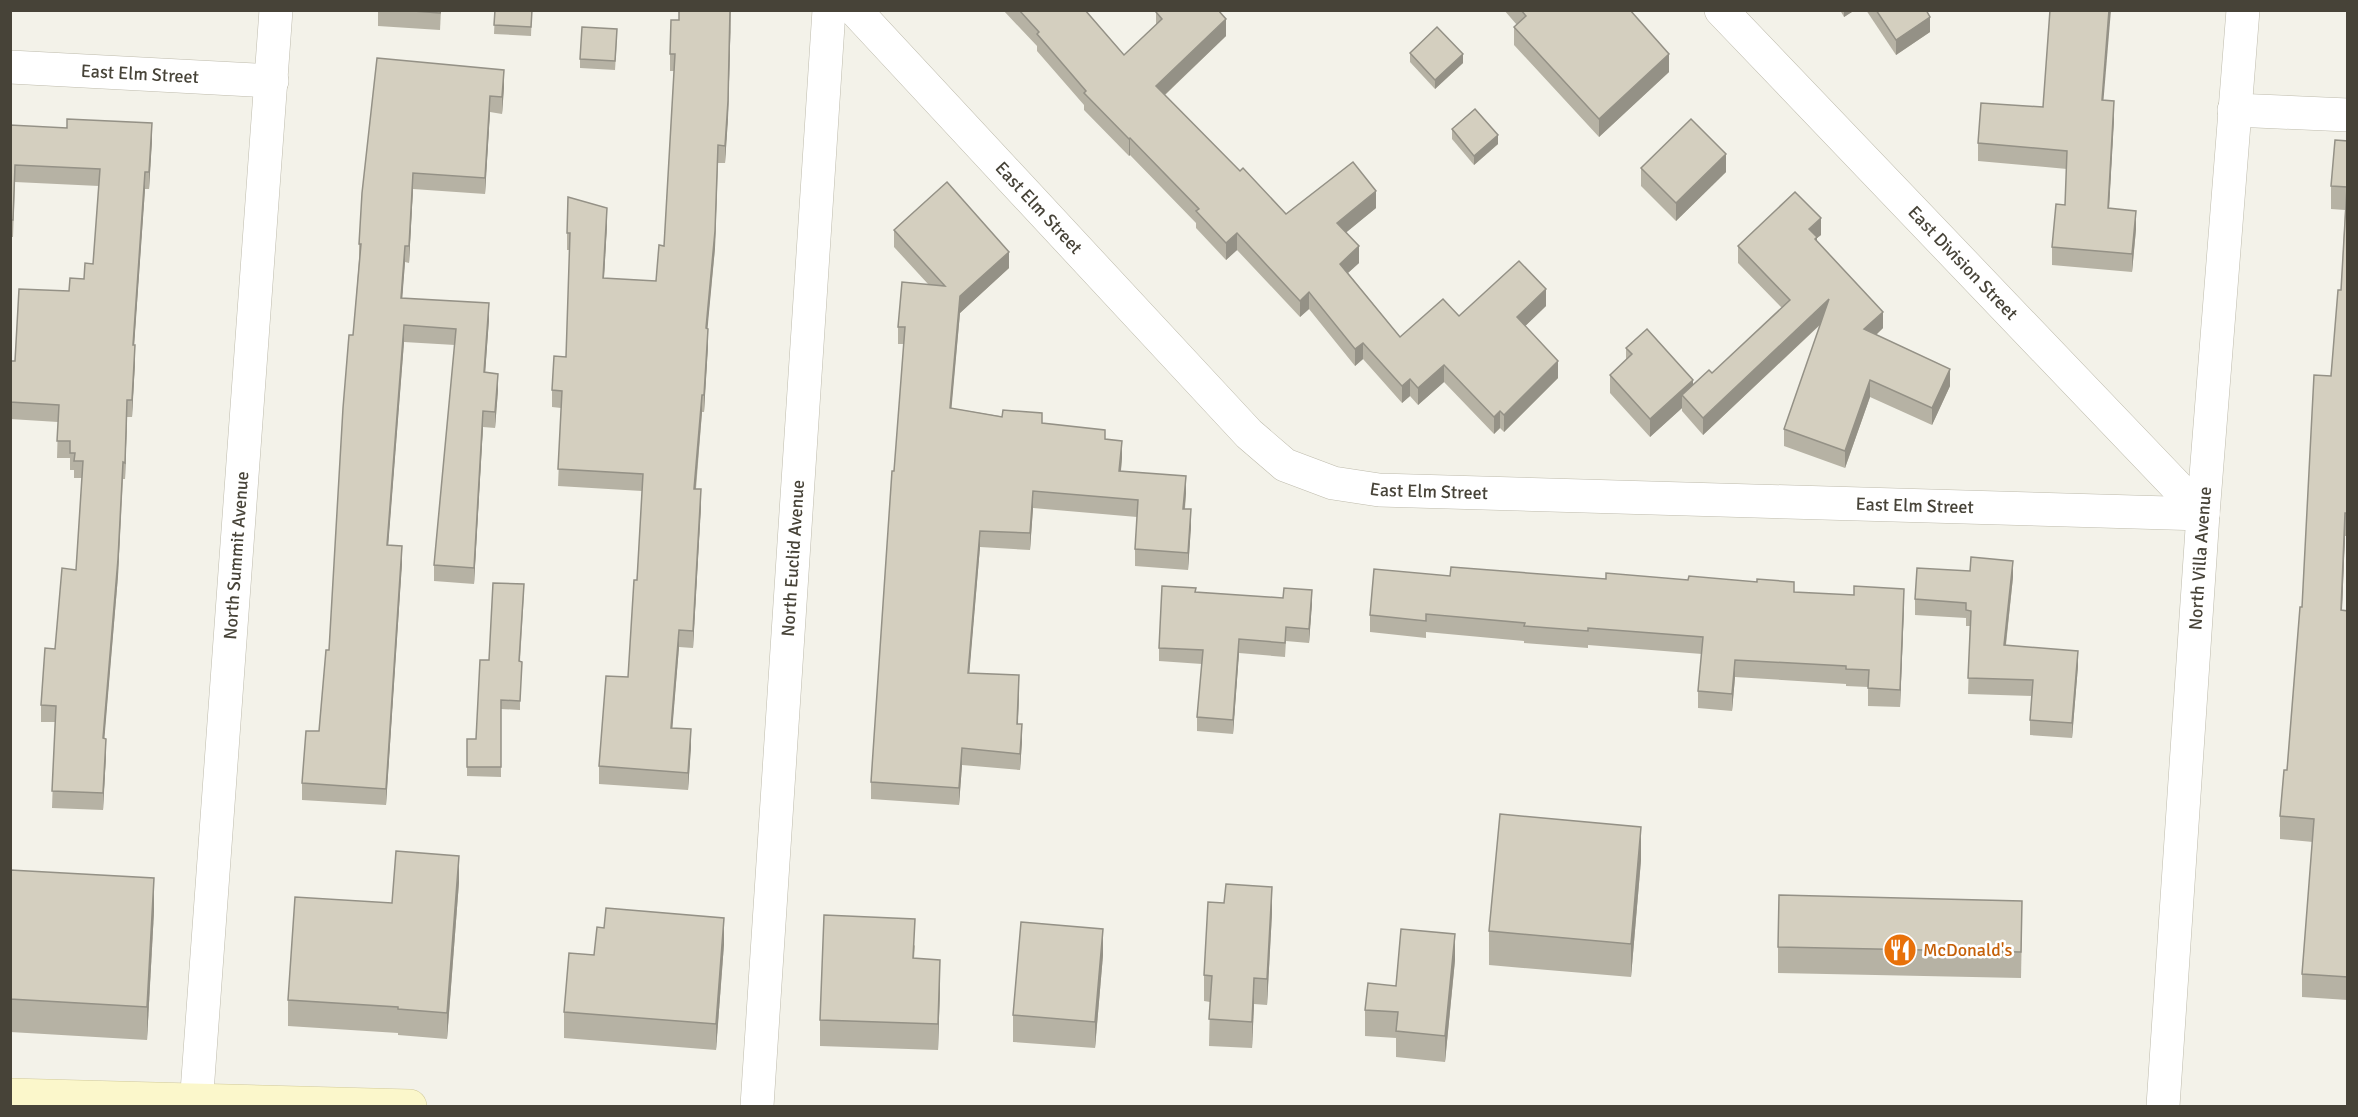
<svg xmlns="http://www.w3.org/2000/svg" width="2358" height="1117" viewBox="0 0 2358 1117" font-family="Signika,sans-serif">
	<style>
		.lines { fill: none; stroke-linecap: round; stroke-linejoin: round }
		.minor-casing { stroke: #bebbac; stroke-width: 34 }
		.tertiary-casing { stroke: #bebbac; stroke-width: 34 }
		.secondary-casing { stroke: #d1ca9b; stroke-width: 34 }
		.minor { stroke: #fff; stroke-width: 33 }
		.tertiary { stroke: #fff; stroke-width: 33 }
		.secondary { stroke: #fbf7cb; stroke-width: 33 }
		.wall { fill: #b6b2a4 }
		.shaded-wall { fill: #949186 }
		.building { fill: #d4cfbf; stroke: #949186; stroke-width: 1.5 }
		.labels { text-anchor: middle; stroke-width: 5; stroke-linejoin: round; paint-order: stroke }
		.street-label { font-size: 18px; fill: #474338; stroke: #fff }
		.food-label { font-size: 18px; fill: #c56008; stroke: #fff; text-anchor: start }
	</style>
	<rect width="100%" height="100%" fill="#f3f2e9"/>
	<g class="lines">
		<defs>
			<g id="minor">
				<path id="s1" d="M855,10L1249,434L1285,465L1333,483L1379,490L2203,514"/>
				<path id="s2" d="M1721,10L2203,514"/>
				<path id="s3" d="M10,67L272,81"/>
				<path d="M2234,110L2348,115"/>
				<path id="s4" d="M196,1106L276,10"/>
				<path id="s5" d="M757,1106L829,10"/>
			</g>
			<g id="tertiary">
				<path id="s6" d="M2163,1106L2203,514L2243,10"/>
			</g>
			<path id="secondary" d="M10,1095L410,1106"/>
		</defs>
		<use href="#minor" class="minor-casing"/>
		<use href="#tertiary" class="tertiary-casing"/>
		<use href="#secondary" class="secondary-casing"/>
		<use href="#minor" class="minor"/>
		<use href="#tertiary" class="tertiary"/>
		<use href="#secondary" class="secondary"/>
	</g>
	<g class="wall">
		<path d="M378,10H441L440,30L378,26Z"/>
		<path d="M495,10H532L531,36L494,34Z"/>
		<path d="M731,10L728,118L725,163H718L715,248L707,328L708,346L704,412H702L696,489L701,506L693,648L679,647L672,728L691,746L688,790L599,784V766L628,677L637,580L642,491L558,486L561,408L552,407V390L566,357L570,250H567V233L607,225L604,278L656,281L664,246L674,71H670V54Z"/>
		<path d="M1003,10H1085L1124,55L1156,25V12L1226,36L1165,95L1240,171L1286,214L1376,208L1346,232L1359,263L1348,273L1400,337L1459,316L1546,306L1525,326L1558,378L1504,432L1500,428L1494,434L1444,382L1418,405L1410,396L1402,403L1363,359L1355,366L1309,309L1300,317L1237,250L1226,260L1196,228V223L1130,155L1129,156L1084,110V105L1037,51V46Z"/>
		<path d="M1504,10H1630L1669,72L1599,137L1514,45V27L1517,25Z"/>
		<path d="M1840,10H1855L1844,17Z"/>
		<path d="M1866,10H1926L1930,32L1896,55Z"/>
		<path d="M617,38L615,70L580,68V59Z"/>
		<path d="M1410,53L1463,63L1435,89L1410,62Z"/>
		<path d="M377,58L504,87L502,114L490,112L485,194L413,189L409,263L405,262L402,298L489,319L485,373L498,390L495,428L483,427L474,584L434,581V565L455,345L404,342L388,545L402,563L386,805L302,800V783L319,731L329,650L359,260V244Z"/>
		<path d="M2103,100L2114,119L2109,209L2136,229L2132,272L2052,265V247L2065,205L2067,169L1978,161V143L2043,107Z"/>
		<path d="M10,125L152,140L149,189H145L134,345L135,362L132,417H127L125,479H123L118,576L104,738L106,755L103,810L52,808L55,722H41V705L76,570L82,478H74V470H70V458H57L58,422L10,419V361H15L69,291L84,279L93,264L99,186L15,182L13,237H10Z"/>
		<path d="M1452,129L1498,144L1474,165L1452,139Z"/>
		<path d="M2348,141V536H2345L2342,610L2348,611V1000L2302,997V974L2313,842L2280,839V816L2287,770L2302,607L2341,290L2345,210L2331,209V186Z"/>
		<path d="M1641,168L1726,172L1676,221L1641,186Z"/>
		<path d="M894,230L1009,268L960,313L951,408L1042,423L1105,439L1122,458L1121,471L1186,493L1185,509L1191,526L1188,570L1135,566V549L1137,517L1033,508L1030,550L980,547L969,673L1019,692L1018,724L1022,741L1020,770L962,765L959,805L871,799V782L904,344H898V327L928,284L894,247Z"/>
		<path d="M1821,235L1817,238V241L1883,328L1876,335L1950,386L1932,425L1870,397L1845,468L1784,446V429L1821,324L1703,435L1682,411V408L1650,437L1610,393V375L1626,360V348L1693,385L1712,373L1782,308L1738,263V246Z"/>
		<path d="M1450,576L1606,579L1794,592L1904,606L1900,707L1868,706V687L1846,686V684L1735,677L1732,711L1698,708V691L1702,654L1588,645V648L1524,643V641L1426,632V638L1370,632V615Z"/>
		<path d="M2013,577L2006,645L2078,666L2072,738L2030,735V720L2032,696L1968,694L1970,626H1966V618L1915,615V599Z"/>
		<path d="M1196,592L1312,603L1309,643L1286,641L1285,657L1239,653L1233,734L1197,731V717L1202,664L1159,661V648Z"/>
		<path d="M524,593L520,661V710L501,709V777L467,776V739H476L489,660Z"/>
		<path d="M1641,860L1631,977L1489,965V931Z"/>
		<path d="M10,870L154,911L147,1040L10,1032Z"/>
		<path d="M459,882L447,1039L398,1035V1033L288,1026V1000L392,903Z"/>
		<path d="M1272,913L1267,1005L1254,1004L1252,1048L1209,1046L1210,1002L1204,1001V975Z"/>
		<path d="M2022,927L2021,978L1778,973V947Z"/>
		<path d="M724,944L716,1050L564,1038V1012L594,955Z"/>
		<path d="M915,945L914,959L940,986L938,1050L820,1046V1020Z"/>
		<path d="M1103,955L1095,1048L1013,1042V1015Z"/>
		<path d="M1455,960L1445,1062L1396,1057V1038L1365,1036V1010L1396,986Z"/>
	</g>
	<g class="shaded-wall">
		<path d="M731,10L728,118L725,163V146Z"/>
		<path d="M1844,10H1855L1844,17Z"/>
		<path d="M2109,10H2111L2102,118V100Z"/>
		<path d="M1930,17V32L1896,55V40Z"/>
		<path d="M1226,19V36L1156,103V86Z"/>
		<path d="M1463,54V63L1435,89V80Z"/>
		<path d="M1669,54V72L1599,137V119Z"/>
		<path d="M504,70V87L502,114V97Z"/>
		<path d="M490,96V112L485,194V178Z"/>
		<path d="M2114,101V119L2108,226V208Z"/>
		<path d="M152,123V140L149,189V172Z"/>
		<path d="M1498,135V144L1474,165V156Z"/>
		<path d="M1130,138V155L1129,156V139Z"/>
		<path d="M718,145L715,248L706,345V328Z"/>
		<path d="M1726,154V172L1676,221V203Z"/>
		<path d="M145,172V189L133,362V345Z"/>
		<path d="M413,173V189L409,263V246Z"/>
		<path d="M1376,191V208L1337,240V223Z"/>
		<path d="M607,208V225L603,295V278Z"/>
		<path d="M2136,211V229L2132,272V254Z"/>
		<path d="M1821,218V235L1817,238V254L1809,229Z"/>
		<path d="M1237,233V250L1226,260V243Z"/>
		<path d="M405,246V262L401,315V298Z"/>
		<path d="M1359,246V263L1340,280V264Z"/>
		<path d="M1009,252V268L960,313L950,425V408L960,296Z"/>
		<path d="M1546,289V306L1517,334V317Z"/>
		<path d="M1309,292V309L1300,317V301Z"/>
		<path d="M1829,299V316L1703,435V418Z"/>
		<path d="M489,303V319L484,389V372Z"/>
		<path d="M1883,312V328L1864,346V329Z"/>
		<path d="M404,325V342L387,561V545Z"/>
		<path d="M708,329V346L704,412V395Z"/>
		<path d="M1363,343V359L1355,366V349Z"/>
		<path d="M135,345V362L132,417V400Z"/>
		<path d="M1558,361V378L1504,432V415Z"/>
		<path d="M1444,365V382L1418,405V388Z"/>
		<path d="M1950,369V386L1932,425V408Z"/>
		<path d="M498,374V390L495,428V412Z"/>
		<path d="M1410,379V396L1402,403V386Z"/>
		<path d="M1693,380V398L1682,395V408L1650,437V419Z"/>
		<path d="M1870,380V397L1845,468V451Z"/>
		<path d="M702,395V412L694,506V489Z"/>
		<path d="M127,400V417L125,479V463Z"/>
		<path d="M483,411V427L474,584V568Z"/>
		<path d="M1500,411V428L1494,434V417Z"/>
		<path d="M1122,441V458L1119,488V471Z"/>
		<path d="M123,462L118,576L103,755V738Z"/>
		<path d="M1186,476V493L1183,526V509Z"/>
		<path d="M701,489V506L693,648V631Z"/>
		<path d="M1033,491V508L1030,550V533Z"/>
		<path d="M1191,509V526L1188,570V553Z"/>
		<path d="M2345,513V536L2341,633V610Z"/>
		<path d="M980,531V547L968,689V673Z"/>
		<path d="M402,546V563L386,805V789Z"/>
		<path d="M2013,561V577L2004,660V645Z"/>
		<path d="M1904,589V606L1900,707V690Z"/>
		<path d="M1312,590V603L1309,643V629Z"/>
		<path d="M679,630V647L671,745V728Z"/>
		<path d="M1239,639V653L1233,734V720Z"/>
		<path d="M2078,651V666L2072,738V723Z"/>
		<path d="M1735,660V677L1732,711V694Z"/>
		<path d="M1019,675V692L1017,741V724Z"/>
		<path d="M1022,724V741L1020,770V754Z"/>
		<path d="M691,729V746L688,790V773Z"/>
		<path d="M106,739V755L103,810V793Z"/>
		<path d="M962,748V765L959,805V788Z"/>
		<path d="M1641,827V860L1631,977V944Z"/>
		<path d="M459,856V882L447,1039V1013Z"/>
		<path d="M154,878V911L147,1040V1007Z"/>
		<path d="M1272,887V913L1267,1005V979Z"/>
		<path d="M724,918V944L716,1050V1024Z"/>
		<path d="M1103,929V955L1095,1048V1022Z"/>
		<path d="M1455,934V960L1445,1062V1036Z"/>
		<path d="M940,960V986L938,1050V1024Z"/>
		<path d="M1254,978V1004L1252,1048V1022Z"/>
	</g>
	<g class="building">
		<path d="M399,10H441L440,13Z"/>
		<path d="M495,10H532L531,27L494,25Z"/>
		<path d="M679,10H730L728,101L725,146L718,145L715,231L706,328L708,329L704,395H702L694,489H701L693,631L679,630L671,728L691,729L688,773L599,766L606,676L628,677L634,580H637L643,474L558,469L562,391L552,390L554,356L566,357L570,233H567L568,197L607,208L603,278L656,281L659,245L664,246L675,54H670L671,20H679Z"/>
		<path d="M1019,10H1085L1124,55L1162,19L1156,12L1158,10H1218L1226,19L1156,86L1240,171L1243,168L1286,214L1353,162L1376,191L1337,223L1359,246L1340,264L1400,337L1443,299L1459,316L1519,261L1546,289L1517,317L1558,361L1504,415L1500,411L1494,417L1444,365L1418,388L1410,379L1402,386L1363,343L1355,349L1309,292L1300,301L1237,233L1226,243L1196,211L1199,209L1130,138L1129,139L1084,93L1086,91L1037,34L1039,32Z"/>
		<path d="M1521,10H1630L1669,54L1599,119L1514,27L1526,16Z"/>
		<path d="M1876,10H1926L1930,17L1896,40Z"/>
		<path d="M2050,10H2109L2102,100L2114,101L2108,208L2136,211L2132,254L2052,247L2056,204L2065,205L2067,151L1978,143L1981,103L2043,107Z"/>
		<path d="M582,27L617,29L615,61L580,59Z"/>
		<path d="M1437,27L1463,54L1435,80L1410,53Z"/>
		<path d="M377,58L504,70L502,97L490,96L485,178L413,173L409,246H405L401,298L489,303L484,372L498,374L495,412L483,411L474,568L434,565L456,329L404,325L387,545L402,546L386,789L302,783L306,731H319L326,650H329L343,408L349,335H353L361,244H359L362,193Z"/>
		<path d="M1475,109L1498,135L1474,156L1452,129Z"/>
		<path d="M67,119L152,123L149,172H145L133,345H135L132,400H127L125,463L123,462L118,559L103,738L106,739L103,793L52,791L56,706L41,705L45,648L55,649L62,568L76,570L83,461H74L75,453H70V441H57L59,405L10,402V361H15L19,289L69,291L70,278L84,279L85,263L93,264L100,169L15,165L13,220H10V125L67,128Z"/>
		<path d="M1691,119L1726,154L1676,203L1641,168Z"/>
		<path d="M2335,140L2348,141V513H2345L2341,610L2348,611V977L2302,974L2314,819L2280,816L2284,770H2287L2300,607H2302L2314,375L2331,376L2338,290H2341L2347,187L2331,186Z"/>
		<path d="M947,182L1009,252L960,296L950,408L1002,417L1003,410L1042,413V423L1105,430V439L1122,441L1119,471L1186,476L1183,509H1191L1188,553L1135,549L1138,500L1033,491L1030,533L980,531L968,673L1019,675L1017,724H1022L1020,754L962,748L959,788L871,782L892,471H894L905,327H898L902,282L945,286L894,230Z"/>
		<path d="M1795,192L1821,218L1809,229L1817,237L1815,239L1883,312L1864,329L1950,369L1932,408L1870,380L1845,451L1784,429L1829,299L1703,418L1682,395L1709,370L1712,373L1790,300L1738,246Z"/>
		<path d="M1647,329L1693,380L1650,419L1610,375L1632,354L1626,348Z"/>
		<path d="M1971,557L2013,561L2004,645L2078,651L2072,723L2030,720L2033,680L1968,678L1971,611L1966,610V603L1915,599L1917,568L1970,571Z"/>
		<path d="M1451,567L1606,579V573L1688,580L1689,576L1757,582V579L1794,582V592L1854,595V586L1904,589L1900,690L1868,688L1869,670L1846,669V666L1735,660L1732,694L1698,691L1703,637L1588,628V631L1524,626L1525,623L1426,614V621L1370,615L1374,569L1450,576Z"/>
		<path d="M493,583L524,584L519,661L522,662L520,701L501,700V767H467V739H476L480,660H489Z"/>
		<path d="M1162,586L1196,588L1195,592L1283,598L1284,588L1312,590L1309,629L1286,627L1285,643L1239,639L1233,720L1197,717L1203,650L1159,648Z"/>
		<path d="M1500,814L1641,827L1631,944L1489,931Z"/>
		<path d="M396,851L459,856L447,1013L398,1009V1007L288,1000L295,897L392,903Z"/>
		<path d="M10,870L154,878L147,1007L10,999Z"/>
		<path d="M1226,884L1272,887L1267,979L1254,978L1252,1022L1209,1019L1212,976L1204,975L1208,902L1224,903Z"/>
		<path d="M1779,895L2022,901L2021,952L1778,947Z"/>
		<path d="M606,908L724,918L716,1024L564,1012L569,953L594,955L597,927L604,928Z"/>
		<path d="M824,915L915,919L913,958L940,960L938,1024L820,1020Z"/>
		<path d="M1021,922L1103,929L1095,1022L1013,1015Z"/>
		<path d="M1401,929L1455,934L1445,1036L1396,1031L1398,1012L1365,1010L1368,983L1396,986Z"/>
	</g>
	<defs>
		<symbol id="restaurant-disc" viewBox="-11 -11 22 22"><circle r="9.5" fill="#e8710a" stroke="#fff"/><path d="M-5-6h1v4h1v-4h1v4h1v-4h1v5L-1.5 .5V6h-2V.5L-5-1ZM5-6V6H3V1.5H1.5Q1.5-4 5-6Z" fill="#fff"/></symbol>
	</defs>
	<g fill-rule="evenodd">
		<use href="#restaurant-disc" x="1881" y="931" width="38" height="38"/>
	</g>
	<g class="labels">
		<g class="street-label">
			<text dy="6" stroke="none"><textPath href="#s3" startOffset="130">East Elm Street</textPath></text>
			<text dy="6" stroke="none"><textPath href="#s1" startOffset="270">East Elm Street</textPath></text>
			<text dy="6" stroke="none"><textPath href="#s2" startOffset="350">East Division Street</textPath></text>
			<text dy="6" stroke="none"><textPath href="#s1" startOffset="774">East Elm Street</textPath></text>
			<text dy="6" stroke="none"><textPath href="#s1" startOffset="1260">East Elm Street</textPath></text>
			<text dy="6" stroke="none"><textPath href="#s4" startOffset="552">North Summit Avenue</textPath></text>
			<text dy="6" stroke="none"><textPath href="#s6" startOffset="549">North Villa Avenue</textPath></text>
			<text dy="6" stroke="none"><textPath href="#s5" startOffset="549">North Euclid Avenue</textPath></text>
		</g>
		<g class="food-label">
			<text x="1923" y="956">McDonald's</text>
		</g>
	</g>
	<rect width="2358" height="1117" fill="none" stroke="#474338" stroke-width="24"/>
</svg>
